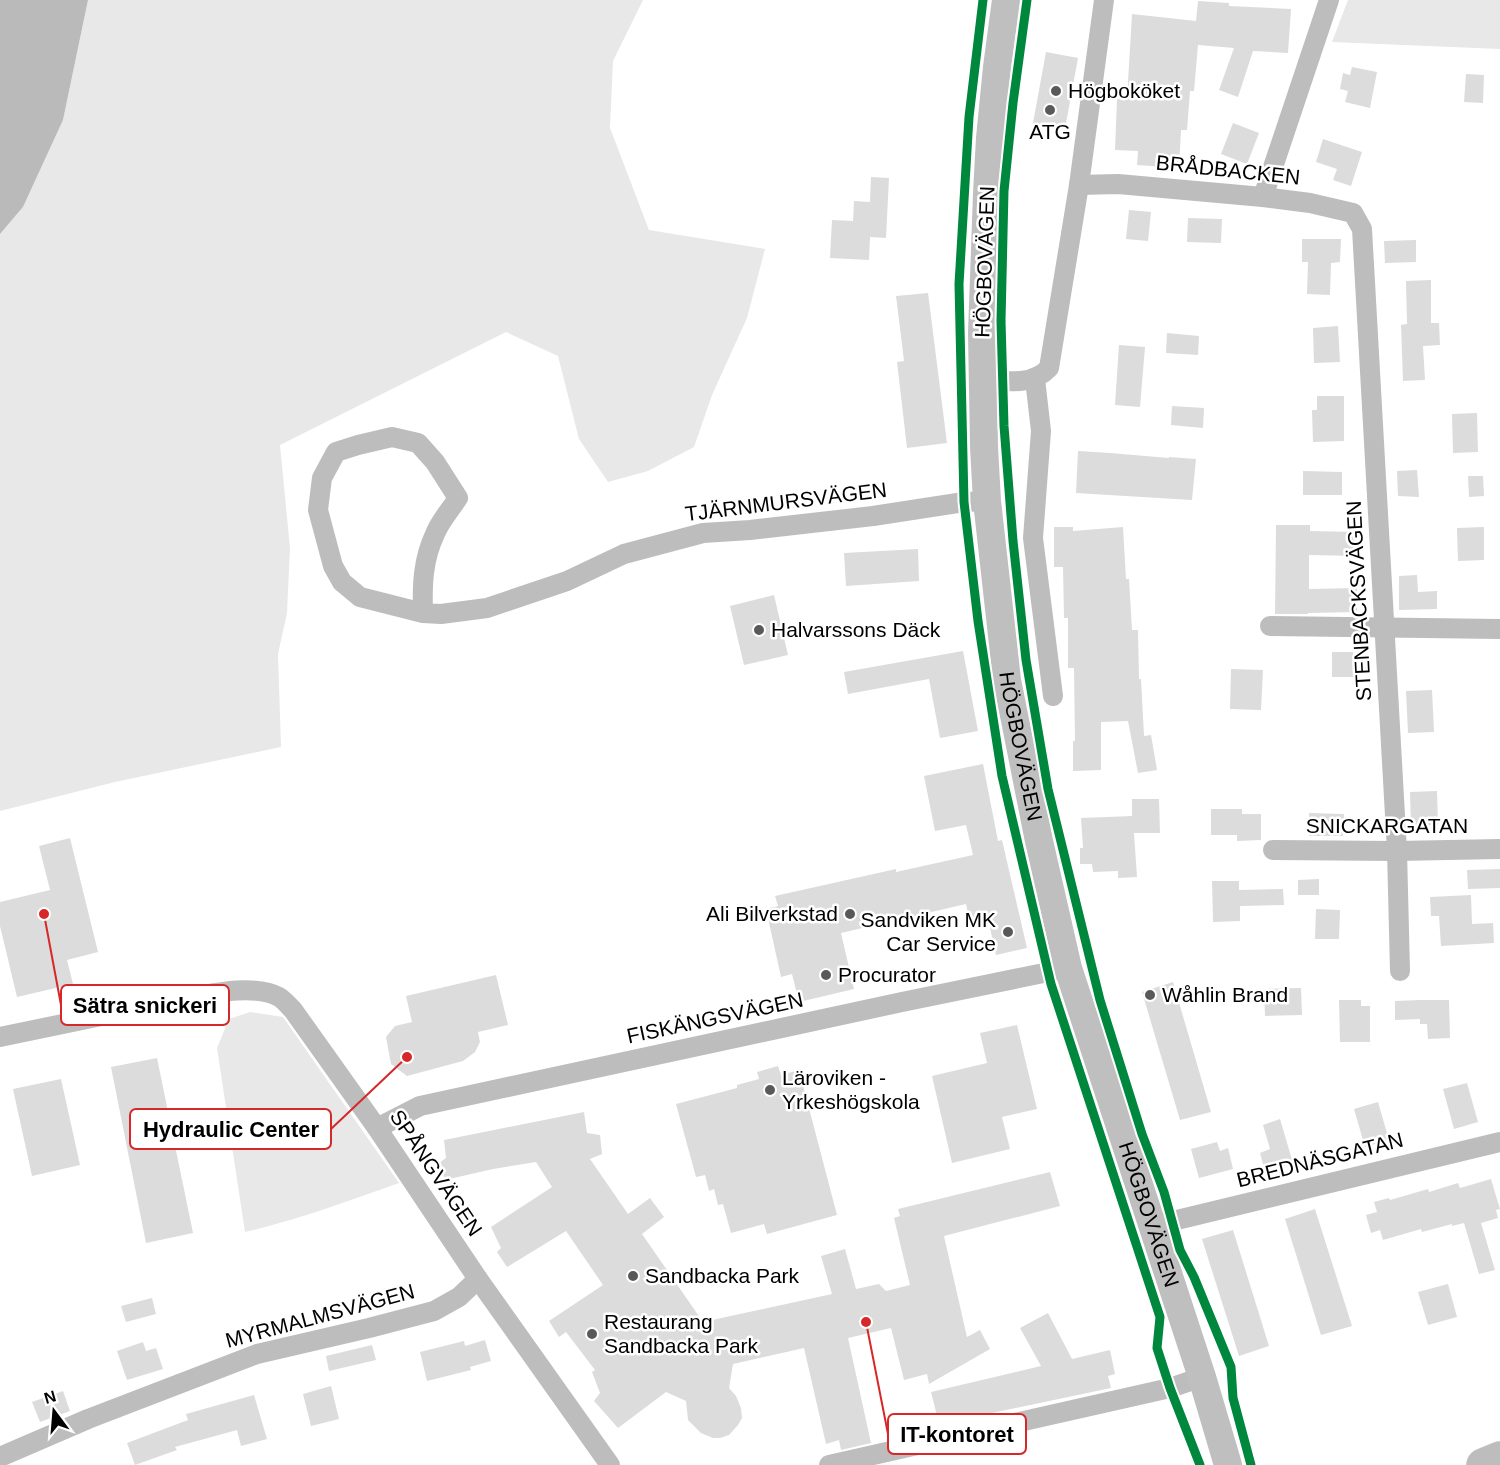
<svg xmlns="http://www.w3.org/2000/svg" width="1500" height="1465" viewBox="0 0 1500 1465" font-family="Arial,sans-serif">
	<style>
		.green { fill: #e8e8e8 }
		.water { fill: #bababa }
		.building { fill: #dcdcdc }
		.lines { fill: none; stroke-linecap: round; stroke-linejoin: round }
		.highway-casing { stroke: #dbdbdb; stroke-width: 34 }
		.street { stroke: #bdbdbd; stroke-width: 20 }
		.secondary { stroke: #bfbfbf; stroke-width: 28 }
		.highway { stroke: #bdbdbd; stroke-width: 33 }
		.cycleway-casing { stroke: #fff; stroke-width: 13 }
		.cycleway { stroke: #00873e; stroke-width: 9 }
		.poi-dot { fill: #595959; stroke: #fff; stroke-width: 2 }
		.labels { text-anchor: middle; stroke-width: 5; stroke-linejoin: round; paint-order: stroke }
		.poi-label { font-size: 21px; fill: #000; stroke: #fff; text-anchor: start }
		.street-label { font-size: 21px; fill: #000; stroke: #fff }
		.leader { fill: none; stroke: #d62828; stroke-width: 2 }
		.callout-dot { fill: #d62828; stroke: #fff; stroke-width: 2 }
		.callout { fill: #fff; stroke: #d62828; stroke-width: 2 }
		.callout-label { font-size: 22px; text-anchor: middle; font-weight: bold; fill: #000 }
	</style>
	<rect width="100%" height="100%" fill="#fff"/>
	<g class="green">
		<path d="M88,0H643L613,61L610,128L649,230L765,249L747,318L712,395L694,447L648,471L608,482L579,439L558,356L506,332L280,445L290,548L287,613L278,654L281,747L115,782L0,811V234L23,207L63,120Z"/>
		<path d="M1348,0H1500V49L1332,42Z"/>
		<path d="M250,1012L283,1017L399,1183C348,1201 298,1220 245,1232L217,1048L229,1019Z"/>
	</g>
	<path class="water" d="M0,0H88L63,120L23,207L0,234Z"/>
	<g class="building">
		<path d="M1198,1L1229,3V6L1291,9L1288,53L1253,51L1238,97L1219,90L1234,48L1198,45L1194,91H1190L1187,130H1181L1179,168L1137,165L1138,151L1115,150L1117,99H1127L1132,14L1196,21Z"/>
		<path d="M1046,52L1078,58L1065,129L1033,123Z"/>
		<path d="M1352,67L1377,72L1370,108L1345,102L1348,91L1340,89L1343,73L1350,75Z"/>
		<path d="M1466,74L1484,75L1483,103L1464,102Z"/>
		<path d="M1233,123L1259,133L1247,164L1221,154Z"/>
		<path d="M1323,139L1362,152L1351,186L1333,180L1337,169L1316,162Z"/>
		<path d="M871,177L889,178L886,238L870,237L869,260L830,258L832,220L853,221L854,201L870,202Z"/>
		<path d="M1129,210L1151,212L1148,241L1126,239Z"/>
		<path d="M1188,218L1222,219L1221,243L1187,242Z"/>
		<path d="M1302,239H1341L1340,262L1331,263L1330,295L1307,294L1308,262H1302Z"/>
		<path d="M1416,240V262L1385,263L1384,241Z"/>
		<path d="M1431,280V323H1439L1440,345L1423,346L1425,380L1403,381L1401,325L1407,324L1406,281Z"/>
		<path d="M928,293L947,443L907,448L897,362L904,361L896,296Z"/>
		<path d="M1338,326L1340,362L1314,363L1313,328Z"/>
		<path d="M1167,333L1199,336L1198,355L1166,353Z"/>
		<path d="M1119,345L1145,347L1140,407L1115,405Z"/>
		<path d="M1317,396H1344V441L1313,442L1312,410H1317Z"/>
		<path d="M1172,406L1204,408L1203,428L1171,425Z"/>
		<path d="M1477,413L1478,452L1453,453L1452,414Z"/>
		<path d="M1078,451L1110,453L1169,458V457L1196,459L1192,500L1076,493Z"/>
		<path d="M1417,470L1419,497L1398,496L1397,471Z"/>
		<path d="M1303,471L1342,472V495H1303Z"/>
		<path d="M1468,476H1483L1484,496L1469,497Z"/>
		<path d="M1276,525H1310V531L1356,532V556L1309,555V589L1357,588V612L1308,613V614H1275Z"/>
		<path d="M1054,527H1073V531L1123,527L1126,579H1129L1132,630H1138L1139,679H1141L1144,736L1151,735L1157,770L1138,773L1128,721L1101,722V770L1073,771V741H1075L1074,668H1068V618H1064L1063,567H1054Z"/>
		<path d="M1484,527V560L1458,561L1457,528Z"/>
		<path d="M918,549L919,581L846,586L844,553Z"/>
		<path d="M1417,575L1418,592L1437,591V609L1399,610V576Z"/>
		<path d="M774,595L788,655L744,665L730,606Z"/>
		<path d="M963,651L978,731L940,738L929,679L848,694L844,672Z"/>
		<rect x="1332" y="652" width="21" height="25"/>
		<path d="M1231,669L1263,670L1261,710L1230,709Z"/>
		<path d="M1432,690L1434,732L1408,733L1406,691Z"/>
		<path d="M983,764L998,841L1002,840L1027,948L996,955L987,914L969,918L966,904L841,933L854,989L799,1002L792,974L781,977L766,909L778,906L775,896L896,869V872L973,855L966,825L935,831L924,776Z"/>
		<path d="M1437,791L1438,825L1411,826L1410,792Z"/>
		<path d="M1132,799H1159L1160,833H1134L1137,877L1118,878V871L1093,872L1092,864H1080V848H1083L1081,818L1132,816Z"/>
		<path d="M1211,809H1242V814H1261V840L1237,841V835H1211Z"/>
		<path d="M1309,813L1344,814L1343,836H1309Z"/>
		<path d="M70,838L98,952L67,960L73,984L17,997L0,926V902L50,890L39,846Z"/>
		<path d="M1500,869V888L1468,889L1467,870Z"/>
		<path d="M1319,879V895H1298V880Z"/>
		<path d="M1212,881H1239V890L1283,889L1284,905L1240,906V921L1213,922Z"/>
		<path d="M1471,895L1472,924L1493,923L1494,943L1441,946L1439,916H1431L1430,897Z"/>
		<path d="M1316,909L1340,910L1339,939H1315Z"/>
		<path d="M496,975L508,1025L478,1032L480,1042L475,1052L463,1061L407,1076L391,1064L386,1037L395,1026L412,1022L406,996Z"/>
		<path d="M1173,982L1211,1112L1180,1120L1142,992Z"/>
		<path d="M1301,988L1302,1015L1265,1016L1264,989Z"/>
		<path d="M1339,1000H1361V1006H1370V1042H1340Z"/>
		<path d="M1420,1000H1449L1450,1038L1428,1039L1427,1024H1420V1019L1395,1020V1001Z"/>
		<path d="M1017,1025L1037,1109L1002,1117L1010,1149L952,1163L932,1076L987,1063L980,1033Z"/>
		<path d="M157,1058L193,1233L146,1243L111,1067Z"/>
		<path d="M778,1066L781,1075L799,1070L837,1215L767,1234L764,1224L731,1233L723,1204L718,1205L714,1189L709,1191L705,1175L696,1177L676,1104L737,1088V1085L759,1079L757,1072Z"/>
		<path d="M61,1079L80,1165L32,1176L13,1089Z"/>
		<path d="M1467,1083L1478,1122L1454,1129L1443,1089Z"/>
		<path d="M1378,1102L1389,1140L1365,1147L1354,1109Z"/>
		<path d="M584,1112L587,1133L600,1135L602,1154L590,1159L628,1214L650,1198L664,1217L642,1234L703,1322L832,1294L821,1256L845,1249L856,1289L879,1284L886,1291L910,1285L894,1218L900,1216L898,1209L1050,1172L1060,1206L944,1236L967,1337L980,1330L990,1349L929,1384L927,1374L904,1380L891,1328L848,1338L871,1443L841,1450L839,1440L826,1444L804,1348L733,1364L729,1388L736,1396L741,1408L742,1418L738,1425L729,1435L720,1438H713L701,1433L688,1420L686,1401L666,1392L618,1428L594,1401L600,1393L592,1372L595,1370L566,1332L559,1337L549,1321L603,1285L566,1231L507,1267L497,1252L501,1248L491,1227L552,1187L536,1162L493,1169L445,1180L439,1163L446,1158L444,1140Z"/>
		<path d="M1280,1119L1293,1163L1265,1172L1260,1153L1270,1149L1263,1125Z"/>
		<path d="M1217,1142L1220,1151L1228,1148L1233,1169L1199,1178L1191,1149Z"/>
		<path d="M1491,1179L1500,1209L1496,1210L1498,1218L1481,1223L1495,1270L1479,1274L1464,1223L1452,1226V1224L1422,1232L1421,1229L1383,1240L1380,1230L1371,1233L1366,1215L1377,1212L1374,1202L1389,1198L1390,1200L1428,1189L1429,1192L1458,1183L1460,1188Z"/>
		<path d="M1315,1209L1352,1326L1321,1335L1285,1219Z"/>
		<path d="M1233,1230L1269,1346L1239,1356L1202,1239Z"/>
		<path d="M1448,1284L1457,1317L1428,1325L1418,1292Z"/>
		<path d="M152,1298L156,1314L126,1322L121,1306Z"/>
		<path d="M1048,1313L1072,1359L1110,1350L1115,1374L1108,1376L1111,1388L939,1424L931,1392L1041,1366L1020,1328Z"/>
		<path d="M485,1340L491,1361L470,1367L471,1370L427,1381L420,1352L464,1341L465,1346Z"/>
		<path d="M143,1342L146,1351L156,1348L163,1369L127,1380L117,1351Z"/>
		<path d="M372,1345L376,1360L329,1371L326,1356Z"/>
		<path d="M331,1386L339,1419L311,1426L303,1394Z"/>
		<path d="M63,1391L70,1411L40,1422L32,1402Z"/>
		<path d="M254,1395L267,1439L241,1446L237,1430L175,1447L177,1450L135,1465L127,1443L188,1420L186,1414Z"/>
	</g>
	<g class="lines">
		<defs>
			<path id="highway" d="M1483,1465L1500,1458"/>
		</defs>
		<use href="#highway" class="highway-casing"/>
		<g class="street">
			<path d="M1079,185L1118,184L1263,197L1310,203L1353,213L1362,229L1397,851L1400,971"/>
			<path d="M1263,197L1329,0"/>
			<path d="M1035,379L1041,431L1033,538L1053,696"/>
			<path d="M983,380C1006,381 1032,386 1049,368L1079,185L1104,0"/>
			<path d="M423,613C422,585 423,559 435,534C440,521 451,509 458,498L435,462L418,443L392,437L358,445L336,452L322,478L318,510L333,566L342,582L360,597L423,613L441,614L487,608L567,581L624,554L703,533L750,530L873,516L964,502L987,501"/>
			<path d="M1270,626L1500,629"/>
			<path d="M1273,850L1397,851L1500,849"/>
			<path d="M0,1037L188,998C214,993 255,984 279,997C284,1000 289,1006 293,1010L377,1128L478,1279L610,1465"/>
			<path d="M377,1128L420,1106L902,1002L1068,968"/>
			<path d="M1152,1226L1500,1142"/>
			<path d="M0,1457L88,1419L257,1354L369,1328L434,1311L459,1297L478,1279"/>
			<path d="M829,1465L1170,1388L1202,1377"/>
		</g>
		<path class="secondary" id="s1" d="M1006,0L997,67L990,138L987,193L982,333L984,447L987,501L1007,680L1039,841L1068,968L1202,1377L1228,1465"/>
		<use href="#highway" class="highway"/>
		<defs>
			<g id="cycleway">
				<path d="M983,0L969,117L959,284L964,502L978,621L1002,776L1051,984L1160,1317L1157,1348L1170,1388L1200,1465"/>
				<path d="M1027,0L1013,103L1004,191L1001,321L1004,426L1013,541L1026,660L1048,789L1100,1000L1142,1134L1164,1192L1180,1250L1194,1277L1231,1367L1233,1398L1251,1465"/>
			</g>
		</defs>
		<use href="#cycleway" class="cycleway-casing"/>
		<use href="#cycleway" class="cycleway"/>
	</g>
	<g class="poi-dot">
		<circle cx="1056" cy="91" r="6"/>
		<circle cx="1050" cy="110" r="6"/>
		<circle cx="759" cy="630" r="6"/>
		<circle cx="850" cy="914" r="6"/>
		<circle cx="1008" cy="932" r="6"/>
		<circle cx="826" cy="975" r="6"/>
		<circle cx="1150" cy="995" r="6"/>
		<circle cx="770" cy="1090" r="6"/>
		<circle cx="633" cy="1276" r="6"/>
		<circle cx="592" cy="1334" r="6"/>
	</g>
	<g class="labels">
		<g class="poi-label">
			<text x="1068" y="98">Högboköket</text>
			<text x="1050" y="139" text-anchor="middle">ATG</text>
			<text x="771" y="637">Halvarssons Däck</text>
			<text x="838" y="921" text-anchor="end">Ali Bilverkstad</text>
			<text x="996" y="927" text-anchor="end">Sandviken MK<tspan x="996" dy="24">Car Service</tspan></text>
			<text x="838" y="982">Procurator</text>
			<text x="1162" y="1002">Wåhlin Brand</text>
			<text x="782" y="1085">Läroviken -<tspan x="782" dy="24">Yrkeshögskola</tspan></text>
			<text x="645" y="1283">Sandbacka Park</text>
			<text x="604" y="1329">Restaurang<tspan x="604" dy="24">Sandbacka Park</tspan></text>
		</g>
		<g class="street-label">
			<text transform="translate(1228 170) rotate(6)" y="7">BRÅDBACKEN</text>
			<text transform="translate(985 262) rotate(-88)" y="7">HÖGBOVÄGEN</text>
			<text transform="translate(786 502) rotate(-7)" y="7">TJÄRNMURSVÄGEN</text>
			<text transform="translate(1359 601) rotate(-93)" y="7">STENBACKSVÄGEN</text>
			<text dy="7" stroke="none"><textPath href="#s1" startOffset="750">HÖGBOVÄGEN</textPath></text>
			<text x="1387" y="833">SNICKARGATAN</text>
			<text transform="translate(715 1018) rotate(-12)" y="7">FISKÄNGSVÄGEN</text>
			<text transform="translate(1320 1160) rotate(-14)" y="7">BREDNÄSGATAN</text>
			<text transform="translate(436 1173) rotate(56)" y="7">SPÅNGVÄGEN</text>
			<text dy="7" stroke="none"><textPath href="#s1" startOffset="1236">HÖGBOVÄGEN</textPath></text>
			<text transform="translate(320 1316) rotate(-15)" y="7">MYRMALMSVÄGEN</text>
		</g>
	</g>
	<path class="leader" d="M44 914L61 1005M407 1057L331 1129M866 1322L888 1434"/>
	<g class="callout-dot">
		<circle cx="44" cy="914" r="6"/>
		<circle cx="407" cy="1057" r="6"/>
		<circle cx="866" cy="1322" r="6"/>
	</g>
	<g class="callout">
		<rect x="61" y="985" width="168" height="40" rx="6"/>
		<rect x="130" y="1109" width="201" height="40" rx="6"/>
		<rect x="888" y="1414" width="138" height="40" rx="6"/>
	</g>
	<g class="callout-label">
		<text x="145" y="1013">Sätra snickeri</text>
		<text x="231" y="1137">Hydraulic Center</text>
		<text x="957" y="1442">IT-kontoret</text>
	</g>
	<g transform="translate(54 1411) rotate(344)" stroke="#ffffff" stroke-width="4.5" paint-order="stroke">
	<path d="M0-4.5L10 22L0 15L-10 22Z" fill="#000000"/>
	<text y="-9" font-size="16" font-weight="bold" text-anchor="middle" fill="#000000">N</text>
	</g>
</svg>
